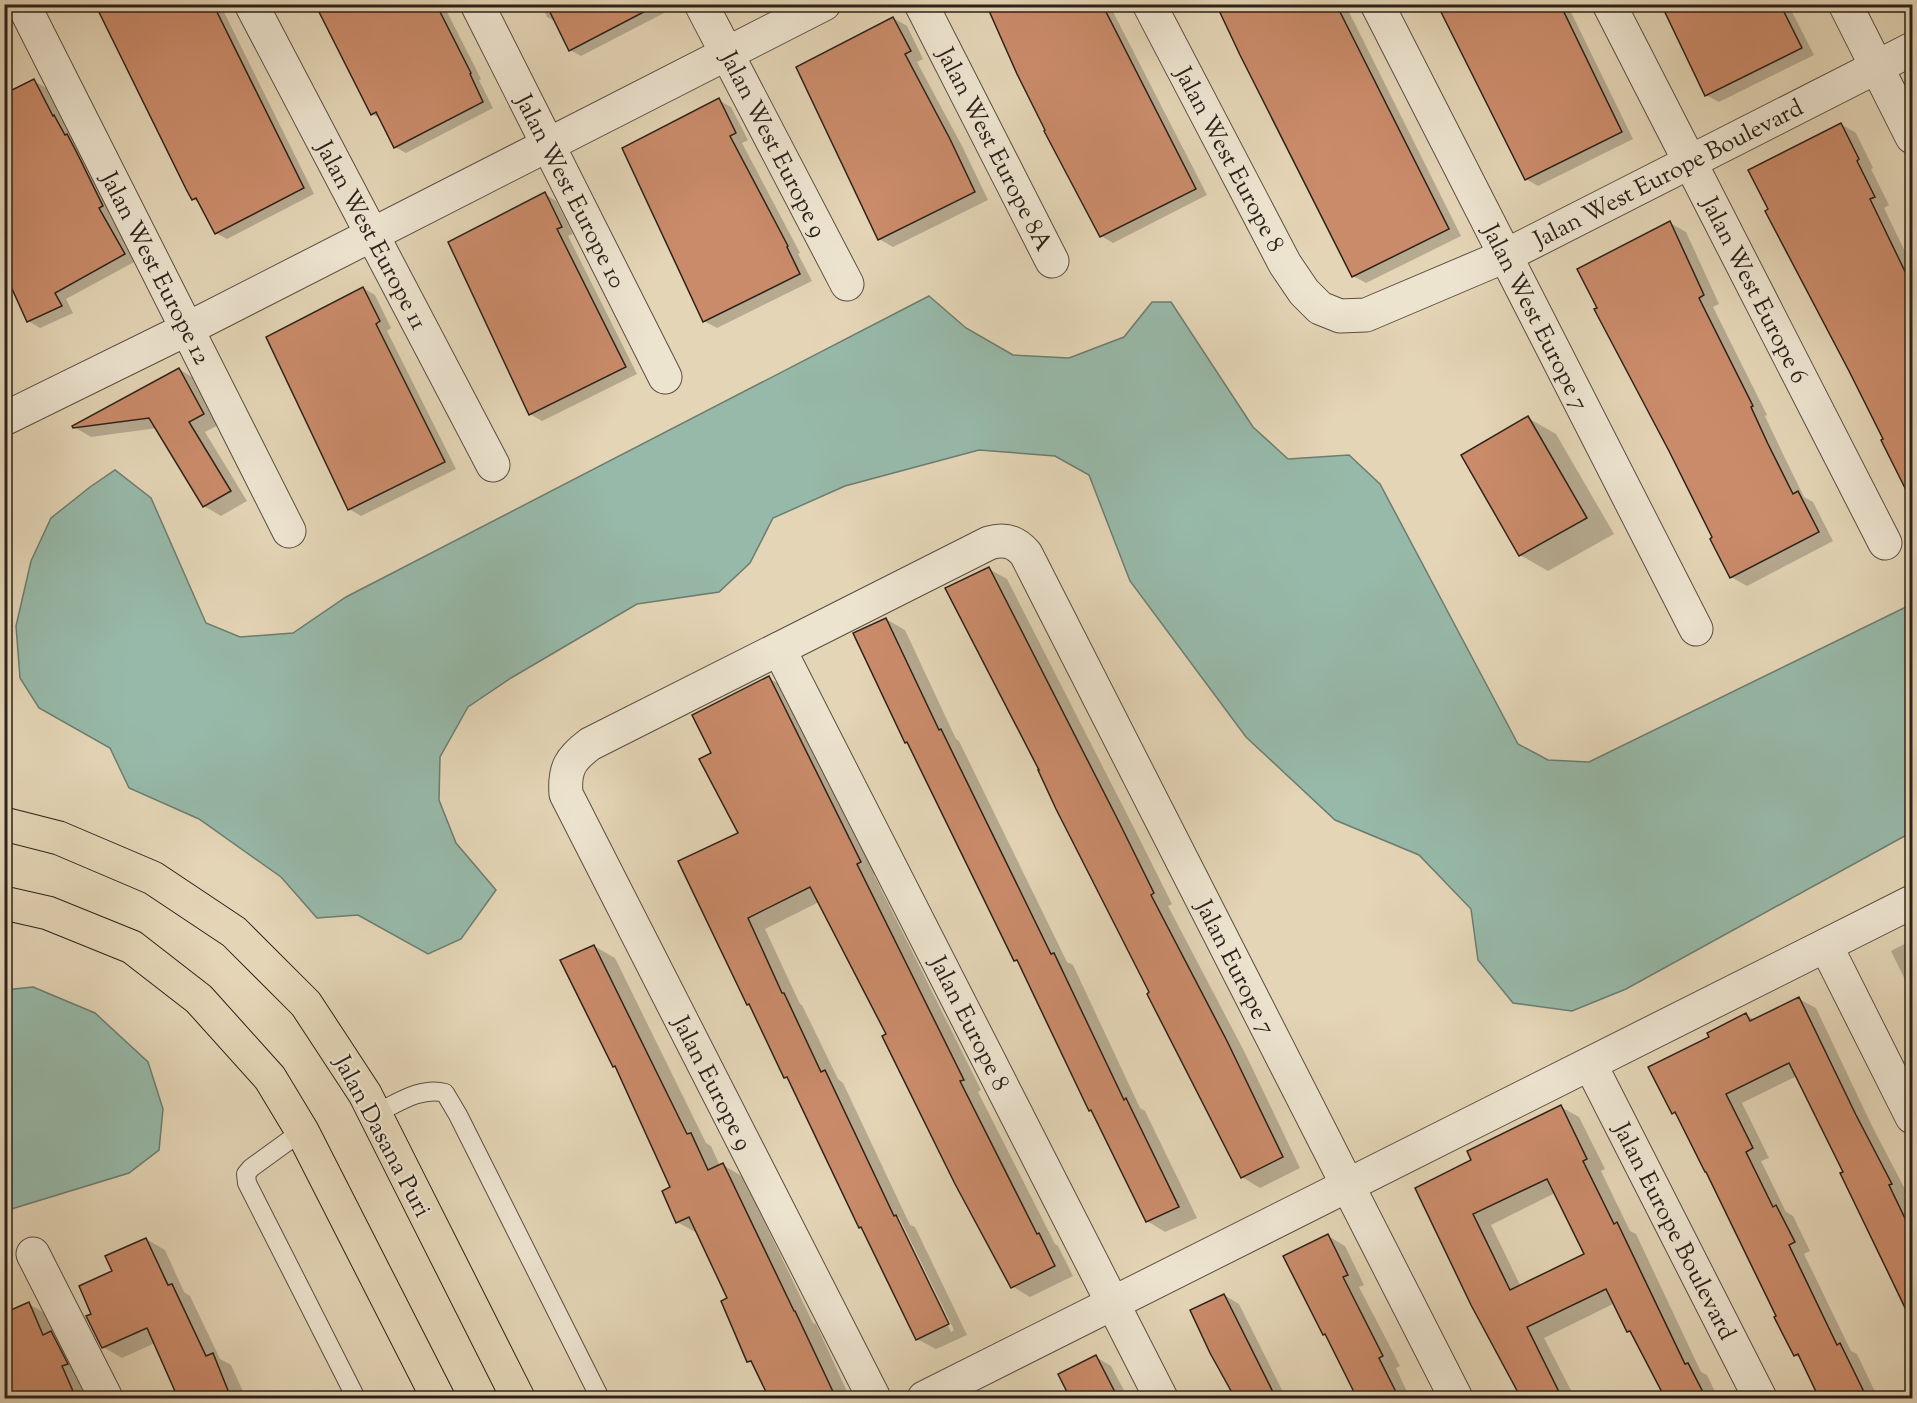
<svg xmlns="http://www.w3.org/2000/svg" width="1917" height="1403" viewBox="0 0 1917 1403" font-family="'Sorts Mill Goudy',serif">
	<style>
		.water { fill: #97b9a9; stroke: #6c7d70; stroke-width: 1.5 }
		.shadow { fill: #0003; fill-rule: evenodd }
		.building { fill: #ca8b6a; stroke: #2c221a; stroke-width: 1.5; fill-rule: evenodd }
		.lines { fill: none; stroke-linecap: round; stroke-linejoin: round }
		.lane-casing { stroke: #5a4f41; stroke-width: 20 }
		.street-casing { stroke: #5a4f41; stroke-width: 35 }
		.primary-casing { stroke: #2c221a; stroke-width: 35 }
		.lane { stroke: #ede4d0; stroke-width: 18 }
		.street { stroke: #ede4d0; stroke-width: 33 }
		.primary { stroke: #e4d5b6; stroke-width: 33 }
		.labels { text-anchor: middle; stroke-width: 4.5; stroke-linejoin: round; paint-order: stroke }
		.street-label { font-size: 24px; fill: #2c221a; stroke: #ede4d0 }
	</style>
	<rect width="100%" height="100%" fill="#e4d5b6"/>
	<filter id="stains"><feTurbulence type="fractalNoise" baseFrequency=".00333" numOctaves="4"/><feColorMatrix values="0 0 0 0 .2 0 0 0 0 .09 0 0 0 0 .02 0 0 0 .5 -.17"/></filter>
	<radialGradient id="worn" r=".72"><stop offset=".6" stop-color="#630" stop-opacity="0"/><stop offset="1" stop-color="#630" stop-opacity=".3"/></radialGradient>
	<g class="water">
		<path d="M929,296L966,328L1013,355L1069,358L1124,337L1152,302H1171L1253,427L1288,459L1349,455L1380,484L1518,744L1548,760L1589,762L1912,604V832L1626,989L1572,1011L1513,1003L1478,960L1471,909L1419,855L1335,820L1246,737L1130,581L1089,475L1055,456L979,450L845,486L773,518L750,563L719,592L637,604L511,678L468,707L440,757L439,800L456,843L496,890L461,939L428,954L358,915L317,918L281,877L199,819L129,788L110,748L39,708L20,678L16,626L31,561L51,518L90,487L115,470L151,498L206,623L240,637L293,633L346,597Z"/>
		<path d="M33,987L95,1013L148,1062L163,1109L159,1150L129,1173L5,1211V990Z"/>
	</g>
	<g class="shadow">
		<path d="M97,4H220L314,194L227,239L216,233L201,204L193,199Z"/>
		<path d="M318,4H443L481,79L479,80L493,108L406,153L395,147L381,119L372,114Z"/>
		<path d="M541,4H665L668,11L581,56L570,50L556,22L547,17Z"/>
		<path d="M987,4H1109L1207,195L1113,243L1101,236L1047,131Z"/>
		<path d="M1218,4H1345L1461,236L1366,283L1353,276Z"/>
		<path d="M1438,4H1567L1633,139L1538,186L1526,179Z"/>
		<path d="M1660,4H1788L1814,55L1719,102L1706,95Z"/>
		<path d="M1884,4H1905L1893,10Z"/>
		<path d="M893,18L907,26L923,59L917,62L963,148L988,200L893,247L879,239Z"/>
		<path d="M34,81L46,88L63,122L66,124L114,212L109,214L136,261L66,299L73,313L40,328L28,321Z"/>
		<path d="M718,100L731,107L748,140L742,143L800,253L798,254L812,281L717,328L704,321Z"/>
		<path d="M1841,124L1856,133L1873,168L1871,169L1889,205L1884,208L1912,266V485L1902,479L1885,440Z"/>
		<path d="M545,194L556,201L573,234L568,236L637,374L542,421L530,414Z"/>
		<path d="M1670,223L1686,232L1719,304L1713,307L1767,415L1765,416L1783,454L1804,497L1813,502L1833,541L1747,586L1731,577L1712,539L1714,538Z"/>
		<path d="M363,288L375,295L391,328L387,331L456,469L361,516L349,509Z"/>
		<path d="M179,369L195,379L220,424L205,432L247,501L221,516L204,506L157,428L91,437L74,427Z"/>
		<path d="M1528,418L1556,434L1614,534L1548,571L1520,555Z"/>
		<path d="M989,569L1007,579L1135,830L1172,904L1168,906L1245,1053L1300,1168L1260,1188L1242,1177L1151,993Z"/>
		<path d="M886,619L905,630L956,739L959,741L1067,962L1073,965L1140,1108L1145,1111L1197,1218L1165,1232L1147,1221L1094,1112L1090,1110L1020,963L1015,960L909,744L906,742Z"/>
		<path d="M769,678L787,689L879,872L874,875L981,1090L978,1092L1055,1244L1058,1246L1073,1276L1030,1297L1012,1286L888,1034L819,902L765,929L800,1004L802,1005L838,1079L843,1083L910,1225L915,1227L967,1335L936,1349L917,1339L864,1230L860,1227L790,1080L785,1077L751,1006L748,1004L740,834L713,753ZM896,1217H899L954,1330L951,1332Z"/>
		<path d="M1912,940V994L1891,951Z"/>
		<path d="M594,946L615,958L706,1143L711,1146L720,1166L723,1165L743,1177L813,1323L816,1324L850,1398H771L755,1364L749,1361L729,1299L699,1234L677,1222L672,1188L617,1068L614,1066Z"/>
		<path d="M1799,999L1816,1008L1872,1126L1907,1193L1904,1195L1912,1212V1318L1907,1315L1894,1287L1896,1286L1845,1172L1797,1076L1742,1103L1769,1158L1761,1161L1786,1212L1793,1216L1810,1251L1804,1254L1851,1351L1857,1354L1878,1398H1821L1802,1359L1795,1355L1708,1172L1679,1117L1673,1113L1711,1038L1746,1015L1755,1020Z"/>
		<path d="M1561,1107L1579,1117L1605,1169L1601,1171L1630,1231L1636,1234L1701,1372L1707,1375L1718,1398H1666L1615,1303L1544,1338L1575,1398H1523L1473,1304L1417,1188L1473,1160ZM1555,1193L1586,1255L1521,1287L1491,1225Z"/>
		<path d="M1328,1236L1345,1246L1364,1285L1359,1287L1400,1366L1396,1368L1410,1398H1358L1328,1336L1324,1334Z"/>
		<path d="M146,1239L165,1250L184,1292L190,1296L220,1359L231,1365L246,1398H183L155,1343L122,1358L103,1347L93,1314L114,1272Z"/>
		<path d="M1224,1295L1239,1304L1286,1398H1237L1229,1383L1225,1381L1192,1311Z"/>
		<path d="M28,1304L47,1314L90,1398H4V1314Z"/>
		<path d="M1096,1357L1111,1366L1128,1398H1072L1060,1375Z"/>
	</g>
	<g class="building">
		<path d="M95,4H213L304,188L215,234L196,198L192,200L186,189Z"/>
		<path d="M315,4H436L471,73L470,74L483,102L394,148L376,112L371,115Z"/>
		<path d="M546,4H659L569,51Z"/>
		<path d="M986,4H1102L1196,189L1100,237L1044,131L1045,130L1017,74Z"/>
		<path d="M1216,4H1336L1449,229L1352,277L1240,55Z"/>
		<path d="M1437,4H1560L1622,132L1525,180Z"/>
		<path d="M1661,4H1780L1802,48L1705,96Z"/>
		<path d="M893,17L911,51L905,54L950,139L975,192L878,240L796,67Z"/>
		<path d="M34,79L53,116L54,115L65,135L67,134L77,153L103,206L99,208L125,254L55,293L62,306L27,322L4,271V94Z"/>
		<path d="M719,98L736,133L730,136L788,246L787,247L800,274L703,322L622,148Z"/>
		<path d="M1841,123L1859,159L1857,161L1875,197L1870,199L1912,286V502L1881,440L1883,439L1849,371L1765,211L1768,209L1748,170Z"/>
		<path d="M545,192L562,227L557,229L626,367L529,415L448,242Z"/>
		<path d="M1670,221L1704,295L1699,298L1753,406L1751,407L1768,444L1793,494L1798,491L1819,532L1730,578L1710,539L1712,537L1669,451L1594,309L1597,308L1577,269Z"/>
		<path d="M363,287L380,321L376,324L445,462L348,510L266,337Z"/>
		<path d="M179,368L204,414L189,422L231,491L203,507L149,418L73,428L72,426Z"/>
		<path d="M1528,416L1587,518L1519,556L1461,455Z"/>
		<path d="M989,567L1117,818L1154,893L1151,895L1227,1041L1283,1157L1241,1178L1147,994L1149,992L1056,809L1038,770H1039L945,588Z"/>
		<path d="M886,618L939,730L941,729L1051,954L1054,953L1124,1100L1126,1098L1179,1207L1146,1222L1091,1110L1089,1111L1017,960L1014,961L907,742L905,743L853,633Z"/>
		<path d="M769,676L861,862L857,864L964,1080L960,1081L1037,1234L1039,1233L1055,1266L1011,1288L955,1184L882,1036L886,1034L810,887L748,918L782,993H784L821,1072L825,1070L894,1216L896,1215L949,1324L916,1340L861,1227L859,1228L787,1077L784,1078L749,1004L747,1005L678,861L738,833L699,759L711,753L692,715Z"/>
		<path d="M594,945L687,1134L691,1133L708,1170L723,1163L794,1311H795L836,1398H769L751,1361L747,1362L721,1301L727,1298L689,1217L676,1223L662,1191L670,1187L615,1066L613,1067L560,960Z"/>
		<path d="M1799,997L1856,1115L1892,1184L1889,1185L1912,1233V1322L1840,1173L1843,1172L1789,1063L1726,1094L1753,1148L1746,1152L1773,1207L1776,1205L1795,1242L1789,1245L1837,1345L1840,1343L1867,1398H1819L1798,1354L1794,1356L1774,1317L1776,1316L1706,1172H1705L1675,1112L1672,1114L1648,1067L1709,1037L1707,1033L1746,1013L1750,1021Z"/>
		<path d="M1561,1105L1587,1159L1583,1161L1614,1224L1617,1222L1685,1364L1688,1363L1706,1398H1665L1630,1331L1627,1332L1606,1289L1527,1327L1562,1398H1521L1471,1305L1415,1188L1471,1160L1467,1151ZM1547,1179L1584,1254L1510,1290L1473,1214Z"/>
		<path d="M1328,1234L1348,1275L1343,1277L1383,1356L1379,1358L1399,1398H1357L1325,1334L1323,1335L1283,1256Z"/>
		<path d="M146,1238L168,1285L172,1284L206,1356L213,1353L231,1398H178L147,1328L102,1348L86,1316L91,1314L79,1286L112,1271L105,1256Z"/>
		<path d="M1224,1294L1276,1398H1235L1210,1353L1190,1310Z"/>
		<path d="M29,1302L43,1335L51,1331L68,1364L62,1366L76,1398H4V1313Z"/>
		<path d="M1096,1355L1118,1398H1070L1058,1374Z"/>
	</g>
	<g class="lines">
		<defs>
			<g id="lane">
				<path d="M375,1114C396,1104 421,1086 445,1093L458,1115L600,1398"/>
				<path d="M302,1131L251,1168L246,1174L247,1183L356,1398"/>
			</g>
			<g id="street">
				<path d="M23,4L289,531"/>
				<path d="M251,4L493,465"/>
				<path d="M477,4L665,377"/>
				<path d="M701,4L847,284"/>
				<path d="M921,4L1052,261"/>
				<path d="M1149,4L1285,264L1304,292L1320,308L1340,316L1366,315L1505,256L1912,49"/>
				<path d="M1377,4L1696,629"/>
				<path d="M1609,4L1885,543"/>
				<path d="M1845,4L1912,137"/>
				<path d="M4,419L187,329L824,4"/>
				<path d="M779,649L1161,1398"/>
				<path d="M1826,946L1912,1117"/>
				<path d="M1590,1064L1760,1398"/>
				<path d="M33,1254L106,1398"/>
				<path d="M874,1398L566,794C564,769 570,759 590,744L989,543C1005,538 1016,542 1026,554L1456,1398"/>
				<path d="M924,1398L1912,902"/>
			</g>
			<g id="primary">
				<path d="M4,824L59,838L153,878L234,932L306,1004L365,1094L518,1398"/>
				<path d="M4,903L48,913L132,947L199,999L270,1078L302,1131L438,1398"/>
			</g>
		</defs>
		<use href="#lane" class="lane-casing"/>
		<use href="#street" class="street-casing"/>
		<use href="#primary" class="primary-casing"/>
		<use href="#lane" class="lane"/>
		<use href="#street" class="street"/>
		<use href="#primary" class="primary"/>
	</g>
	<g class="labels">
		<g class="street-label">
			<text transform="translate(774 144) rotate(63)" y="8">Jalan West Europe 9</text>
			<text transform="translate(995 149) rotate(63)" y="8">Jalan West Europe 8A</text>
			<text transform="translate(1230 159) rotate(62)" y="8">Jalan West Europe 8</text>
			<text transform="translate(1668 173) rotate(-27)" y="8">Jalan West Europe Boulevard</text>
			<text transform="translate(571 191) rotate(63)" y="8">Jalan West Europe 10</text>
			<text transform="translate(372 235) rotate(62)" y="8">Jalan West Europe 11</text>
			<text transform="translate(156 268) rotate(63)" y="8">Jalan West Europe 12</text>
			<text transform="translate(1755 290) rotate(63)" y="8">Jalan West Europe 6</text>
			<text transform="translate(1536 317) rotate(63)" y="8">Jalan West Europe 7</text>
			<text transform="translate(1236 967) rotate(63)" y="8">Jalan Europe 7</text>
			<text transform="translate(970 1023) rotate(63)" y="8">Jalan Europe 8</text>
			<text transform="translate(713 1083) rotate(63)" y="8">Jalan Europe 9</text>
			<text transform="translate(383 1136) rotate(62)" y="8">Jalan Dasana Puri</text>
			<text transform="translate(1675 1231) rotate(63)" y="8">Jalan Europe Boulevard</text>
		</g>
	</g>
	<rect width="1917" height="1403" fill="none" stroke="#e4d5b6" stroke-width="24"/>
	<rect x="6" y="6" width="1905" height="1391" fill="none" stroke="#2c221a" stroke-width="3"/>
	<rect x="12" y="12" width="1893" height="1379" fill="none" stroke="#2c221a" stroke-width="1.5"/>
	<rect width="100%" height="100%" filter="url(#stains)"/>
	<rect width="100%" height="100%" fill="url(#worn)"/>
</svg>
